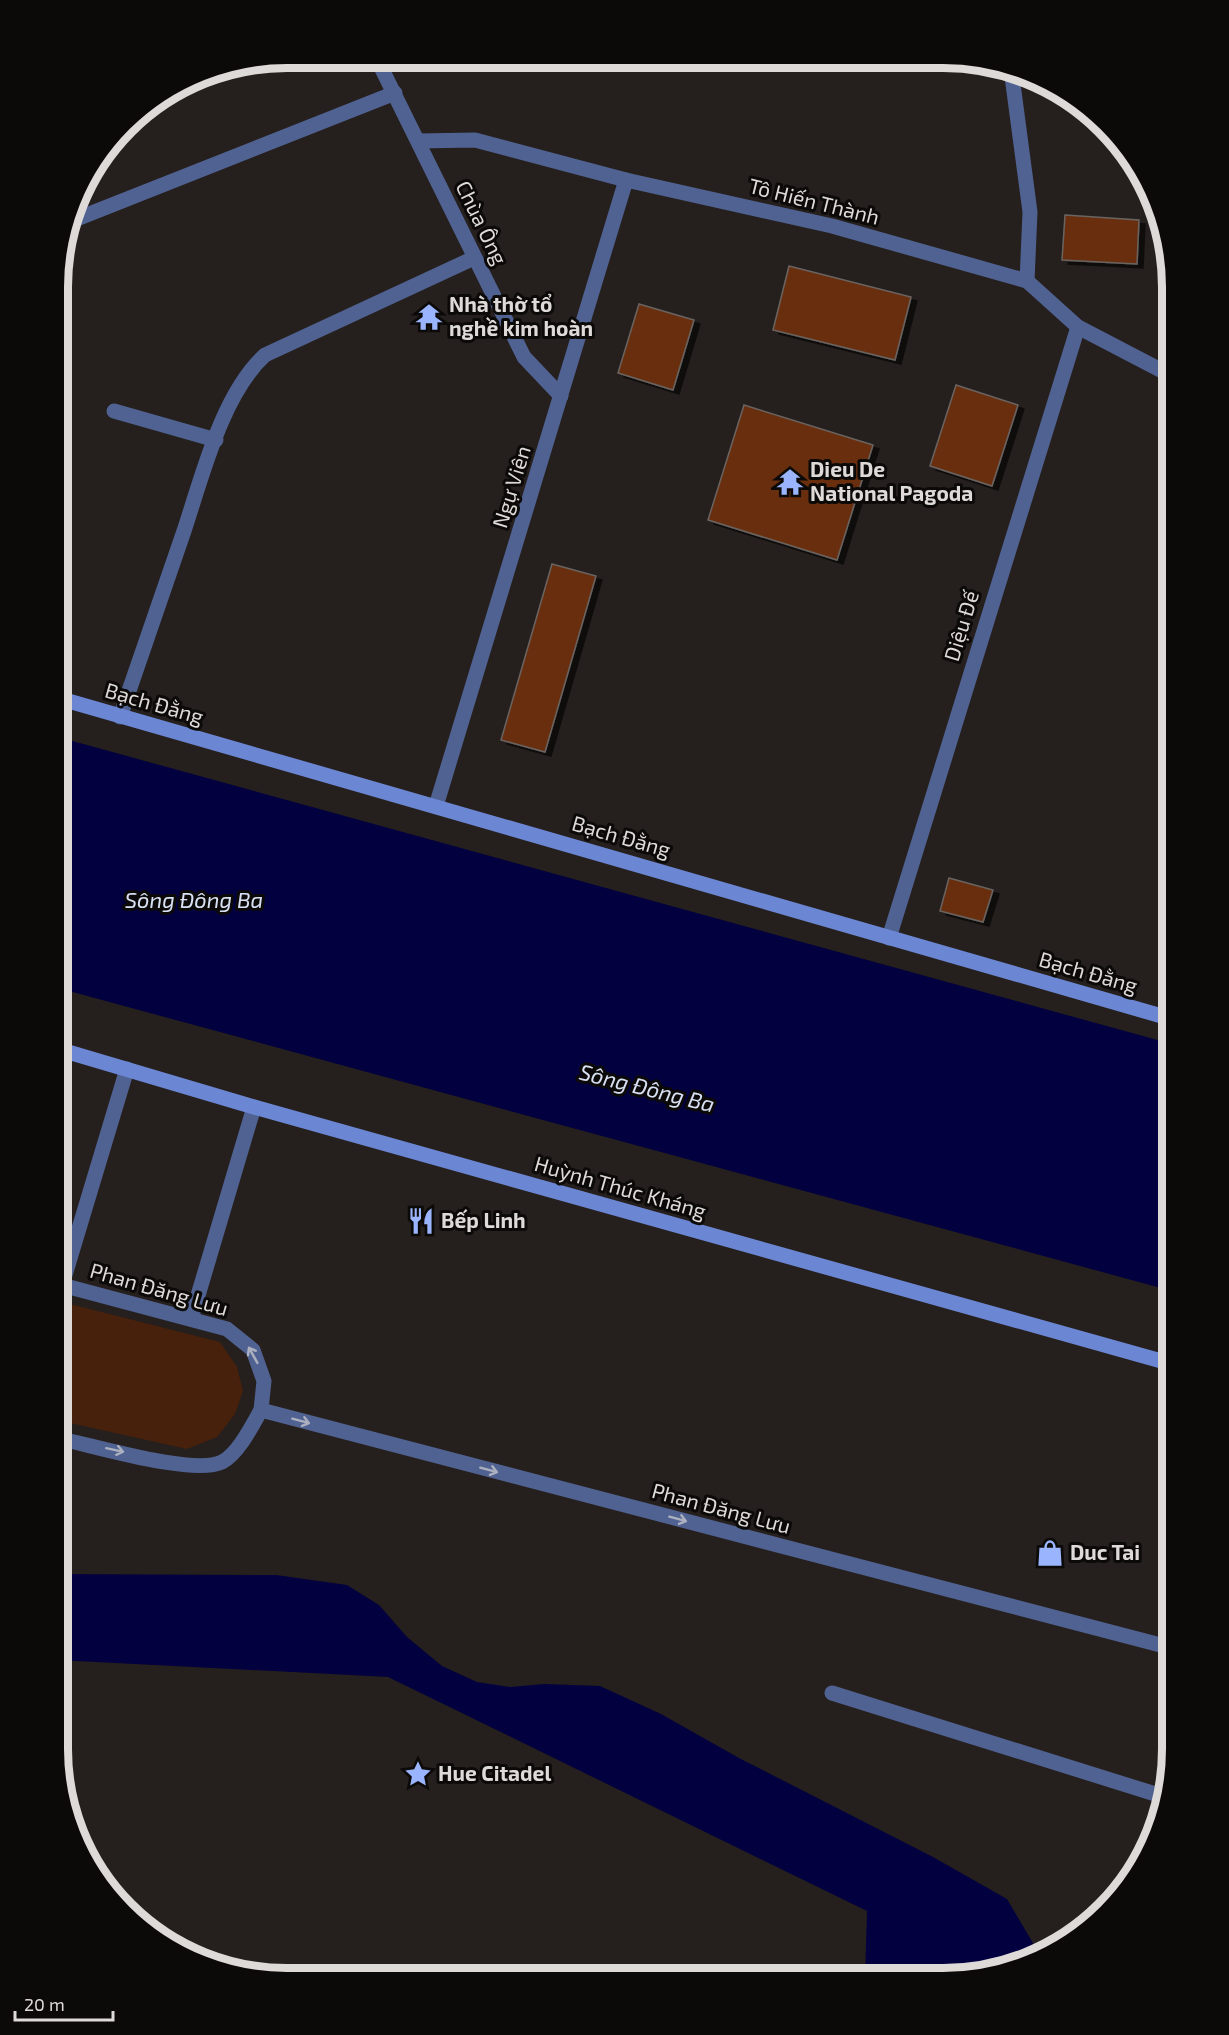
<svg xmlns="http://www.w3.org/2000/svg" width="1229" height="2035" viewBox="0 0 1229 2035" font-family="'Exo 2',sans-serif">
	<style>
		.green { fill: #48210c }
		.water { fill: #03003f }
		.building { fill: #682f0f; stroke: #6a6461; stroke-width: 1.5; filter: url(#shadow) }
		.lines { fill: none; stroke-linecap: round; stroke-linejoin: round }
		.lane { stroke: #506291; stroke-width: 15 }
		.street { stroke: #506291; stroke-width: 15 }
		.secondary { stroke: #6b86d3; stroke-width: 15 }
		.oneway { stroke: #acb0bf }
		.labels { text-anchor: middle; stroke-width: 6; stroke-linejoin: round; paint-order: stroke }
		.street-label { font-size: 21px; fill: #dedad8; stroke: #0c0a08 }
		.poi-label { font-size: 21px; font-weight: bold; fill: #dedad8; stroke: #0c0a08; text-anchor: start }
		.water-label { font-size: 22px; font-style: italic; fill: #d8e0f4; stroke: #0c0a08 }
		.rim { fill: none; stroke: #dedad8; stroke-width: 8 }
	</style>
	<defs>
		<filter id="shadow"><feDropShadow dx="6" dy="4" stdDeviation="0" flood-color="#0009"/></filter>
	</defs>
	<rect width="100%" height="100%" fill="#251f1d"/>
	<path class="green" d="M58,1301L220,1342L237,1367L243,1391L235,1414L217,1437L187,1449L57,1420Z"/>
	<g class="water">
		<path d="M58,737L1172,1044V1291L58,988Z"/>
		<path d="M57,1574L276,1575L347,1585L379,1605L407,1637L442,1666L477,1682L510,1687L544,1684L600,1686L661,1714L739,1758L933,1857L1007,1899L1040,1955L1030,1961L943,1978H865L867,1911L388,1677L57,1660Z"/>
	</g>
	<g class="building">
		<path d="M1065,215L1139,220L1137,264L1062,260Z"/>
		<path d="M789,266L911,297L895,360L773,330Z"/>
		<path d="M639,304L694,320L673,390L618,373Z"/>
		<path d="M956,385L1018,405L992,486L930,466Z"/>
		<path d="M744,405L873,445L837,560L708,520Z"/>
		<path d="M552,564L596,576L545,752L501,740Z"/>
		<path d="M949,878L993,890L983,922L940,911Z"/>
	</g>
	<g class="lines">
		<g class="lane">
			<path d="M69,222L395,93"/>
			<path d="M114,411L216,440"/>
			<path d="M120,717C141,655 163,593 184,531C202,477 222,394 265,355L474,258"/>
			<path d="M62,1285L127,1069"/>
			<path d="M191,1319L254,1107"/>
		</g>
		<g class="street">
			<path d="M376,57L524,357L561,396"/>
			<path d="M1011,69L1030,212L1027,281"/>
			<path d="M418,141L475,140L626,180L832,226L1027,281L1078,327L1172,376"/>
			<path d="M436,806L626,180"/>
			<path d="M889,938L1078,327"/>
			<path d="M58,1284L227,1329L253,1350L264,1381L261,1410"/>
			<path d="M57,1438C92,1445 193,1476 222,1462C238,1454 252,1426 261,1410L1172,1648"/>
			<path d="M832,1693L1165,1797"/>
		</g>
		<g class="secondary">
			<path d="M58,698L1172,1019"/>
			<path d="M58,1049L254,1107L1172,1364"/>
		</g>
	</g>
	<defs><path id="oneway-shaft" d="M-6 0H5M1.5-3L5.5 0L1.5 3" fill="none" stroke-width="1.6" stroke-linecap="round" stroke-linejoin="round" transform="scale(1.5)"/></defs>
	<g class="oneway">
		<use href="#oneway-shaft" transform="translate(253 1355) rotate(-119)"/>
		<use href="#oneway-shaft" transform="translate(301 1421) rotate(15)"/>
		<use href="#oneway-shaft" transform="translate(115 1450) rotate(12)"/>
		<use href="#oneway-shaft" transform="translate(489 1470) rotate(15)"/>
		<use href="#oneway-shaft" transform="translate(678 1519) rotate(15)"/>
	</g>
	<defs>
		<symbol id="temple-bare" viewBox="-9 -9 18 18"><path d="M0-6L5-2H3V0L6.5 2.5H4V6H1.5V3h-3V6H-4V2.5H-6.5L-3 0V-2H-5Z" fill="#9ab5fd" stroke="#0c0a08" stroke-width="2.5" paint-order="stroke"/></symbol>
		<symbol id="restaurant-bare" viewBox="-9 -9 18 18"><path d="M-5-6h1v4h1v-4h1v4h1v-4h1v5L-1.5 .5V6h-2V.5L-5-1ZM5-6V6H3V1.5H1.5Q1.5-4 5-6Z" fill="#9ab5fd" stroke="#0c0a08" stroke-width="2.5" paint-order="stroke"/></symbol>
		<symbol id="shop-bare" viewBox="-9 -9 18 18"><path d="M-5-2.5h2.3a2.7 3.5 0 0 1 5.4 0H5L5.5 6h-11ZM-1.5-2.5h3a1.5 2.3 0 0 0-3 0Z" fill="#9ab5fd" stroke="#0c0a08" stroke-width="2.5" paint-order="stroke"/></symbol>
		<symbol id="sight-bare" viewBox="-9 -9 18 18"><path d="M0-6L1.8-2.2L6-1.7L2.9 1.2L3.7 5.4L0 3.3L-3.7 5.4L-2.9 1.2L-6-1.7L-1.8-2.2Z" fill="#9ab5fd" stroke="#0c0a08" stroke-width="2.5" paint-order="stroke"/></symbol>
	</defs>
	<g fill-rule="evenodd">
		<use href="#temple-bare" x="410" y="298" width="38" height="38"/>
		<use href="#temple-bare" x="771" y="463" width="38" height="38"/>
		<use href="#restaurant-bare" x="402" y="1202" width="38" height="38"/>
		<use href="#shop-bare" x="1031" y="1534" width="38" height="38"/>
		<use href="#sight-bare" x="399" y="1755" width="38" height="38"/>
	</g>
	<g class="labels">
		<g class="street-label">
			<text transform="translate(814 202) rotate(14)" y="7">Tô Hiến Thành</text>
			<text transform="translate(481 223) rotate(64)" y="7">Chùa Ông</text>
			<text transform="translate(512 487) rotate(-73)" y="7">Ngự Viên</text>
			<text transform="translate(962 626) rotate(-73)" y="7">Diệu Đế</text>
			<text transform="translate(154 704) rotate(16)" y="7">Bạch Đằng</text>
			<text transform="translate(621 837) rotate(16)" y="7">Bạch Đằng</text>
			<text transform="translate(1088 973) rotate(16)" y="7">Bạch Đằng</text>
			<text transform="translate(620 1188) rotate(16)" y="7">Huỳnh Thúc Kháng</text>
			<text transform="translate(159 1290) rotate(16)" y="7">Phan Đăng Lưu</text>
			<text transform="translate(721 1509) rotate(15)" y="7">Phan Đăng Lưu</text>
		</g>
		<g class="poi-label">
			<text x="449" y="312">Nhà thờ tổ<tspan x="449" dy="24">nghề kim hoàn</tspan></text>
			<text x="810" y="477">Dieu De<tspan x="810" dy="24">National Pagoda</tspan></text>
			<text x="441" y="1228">Bếp Linh</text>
			<text x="1070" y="1560">Duc Tai</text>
			<text x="438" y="1781">Hue Citadel</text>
		</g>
		<g class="water-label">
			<text x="194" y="908">Sông Đông Ba</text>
			<text transform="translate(647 1088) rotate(14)" y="8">Sông Đông Ba</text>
		</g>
	</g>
	<path d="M0 0H1229V2035H0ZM287 68H943A219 219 0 0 1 1162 287V1749A219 219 0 0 1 943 1968H287A219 219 0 0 1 68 1749V287A219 219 0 0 1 287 68Z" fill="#0c0a08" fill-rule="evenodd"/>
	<path class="rim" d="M287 68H943A219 219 0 0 1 1162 287V1749A219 219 0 0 1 943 1968H287A219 219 0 0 1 68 1749V287A219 219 0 0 1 287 68Z"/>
	<path d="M15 2011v9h98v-9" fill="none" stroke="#dedad8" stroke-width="3"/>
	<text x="24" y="2011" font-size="18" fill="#dedad8" stroke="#0c0a08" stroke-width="4.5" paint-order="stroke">20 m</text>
</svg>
